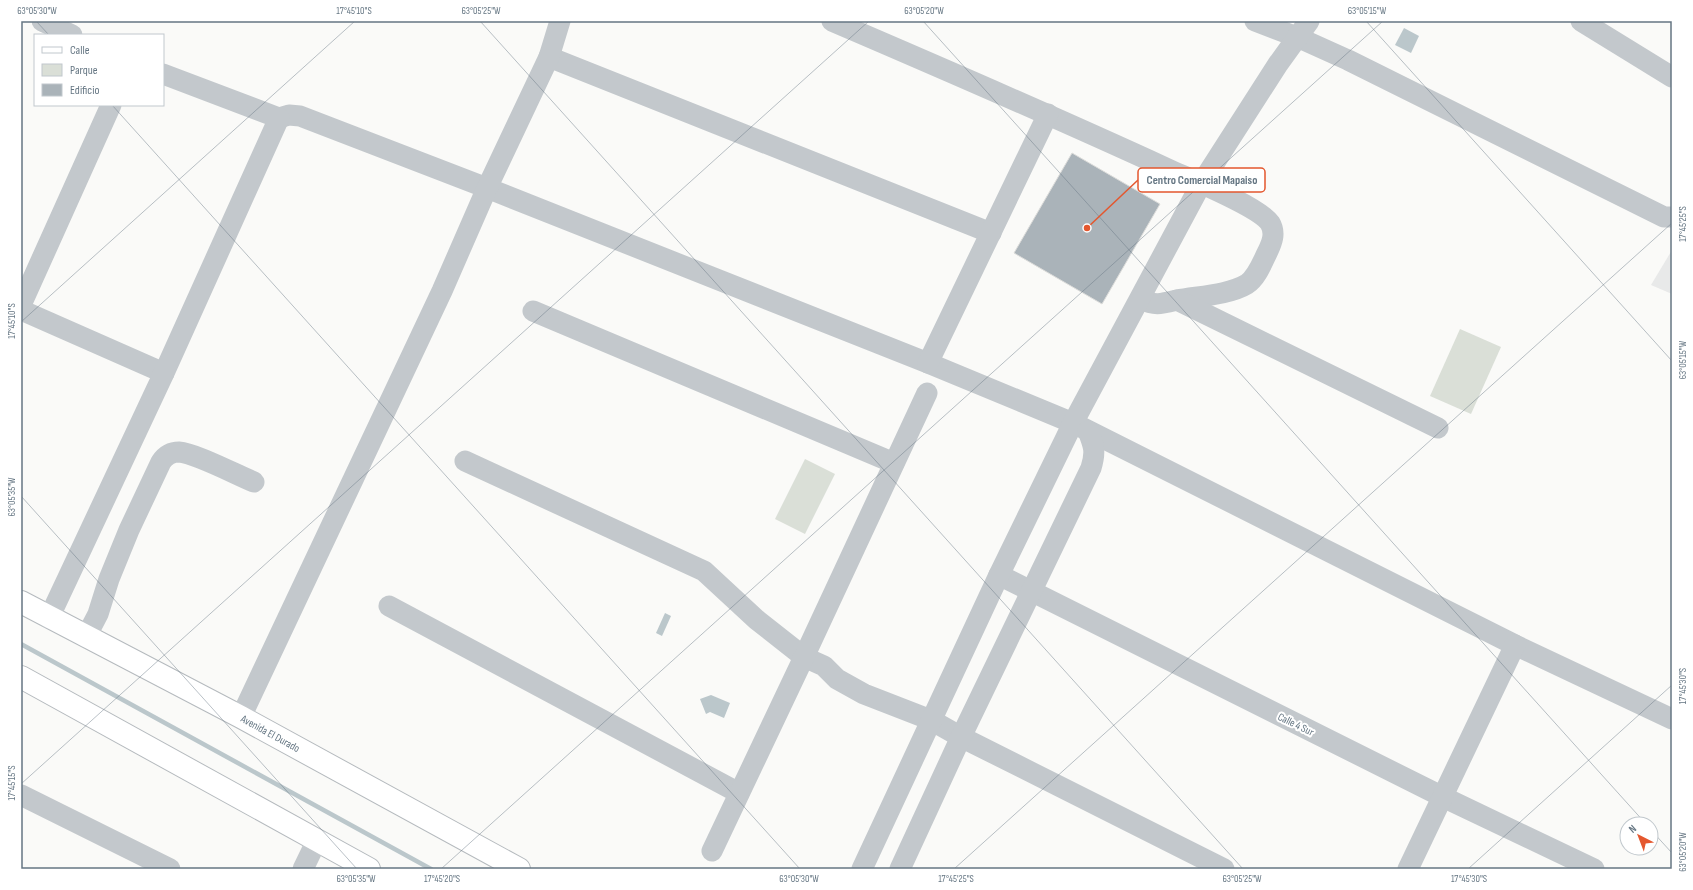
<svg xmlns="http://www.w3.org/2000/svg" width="1693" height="890" viewBox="0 0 1693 890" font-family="'Sofia Sans Condensed',sans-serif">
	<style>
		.built { fill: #e8e9e9 }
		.green { fill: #dadfd7 }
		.water { fill: #bbc7cb }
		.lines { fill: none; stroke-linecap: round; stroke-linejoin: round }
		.stream { stroke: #bbc7cb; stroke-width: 4.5 }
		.building { fill: #aab3b9; stroke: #dcdcda }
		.major-casing { stroke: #b5babe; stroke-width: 24 }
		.minor { stroke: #c3c8cc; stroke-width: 21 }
		.major { stroke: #fff; stroke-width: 22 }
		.ticks { fill: none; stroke: #657683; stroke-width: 1; stroke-opacity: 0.45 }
		.labels { text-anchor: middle; stroke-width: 4; stroke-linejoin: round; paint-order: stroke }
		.street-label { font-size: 11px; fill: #657683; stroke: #fff }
		.leader { fill: none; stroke: #e4572e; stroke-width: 1.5 }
		.callout-dot { fill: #e4572e; stroke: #fff; stroke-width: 1.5 }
		.callout { fill: #fff; stroke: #e4572e; stroke-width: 1.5 }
		.callout-label { font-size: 12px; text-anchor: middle; font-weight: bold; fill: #657683 }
		.neatline { fill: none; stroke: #657683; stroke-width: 1.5 }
		.ticks-label { font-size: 10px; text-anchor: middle; fill: #657683 }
	</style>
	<rect width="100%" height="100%" fill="#fafaf8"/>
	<path class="built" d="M1672,250V294L1651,285Z"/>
	<g class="green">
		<path d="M1460,329L1501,347L1471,414L1430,396Z"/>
		<path d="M805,459L835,474L805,534L775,519Z"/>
	</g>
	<g class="water">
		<path d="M1404,28L1419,36L1411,53L1395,45Z"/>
		<path d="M665,613L671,616L662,636L656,633Z"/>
		<path d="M711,695L730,703L724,718L710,712L706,714L700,699Z"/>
	</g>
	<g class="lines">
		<path class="stream" d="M21,644L431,869"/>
	</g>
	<path class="building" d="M1072,153L1160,204L1102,304L1014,253Z"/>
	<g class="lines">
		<defs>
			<g id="major">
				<path id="s1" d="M21,602L241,717L519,869"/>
				<path d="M21,677L369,869"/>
			</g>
		</defs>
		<use href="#major" class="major-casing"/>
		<g class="minor">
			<path d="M42,21L72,35"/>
			<path d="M832,21C944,69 1057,118 1168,169C1190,179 1258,206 1270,223C1276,233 1272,243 1267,253C1262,263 1257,277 1247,284C1229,295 1198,296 1177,300"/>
			<path d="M1255,21L1297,37L1348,60L1664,217H1672"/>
			<path d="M1581,21L1672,77"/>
			<path d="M549,57L991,233"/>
			<path d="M279,118L289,115L300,116L487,188L928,363L1073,423L1515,645L1672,719"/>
			<path d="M1140,299C1155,306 1161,304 1177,300L1438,428"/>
			<path d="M21,305L111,105"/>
			<path d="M21,310L164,373"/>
			<path d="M533,311L894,463"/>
			<path d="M928,363L1048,114"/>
			<path d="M465,461L704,571L757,620L804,657L824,666L837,679L864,694L931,720L961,737L1224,869"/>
			<path d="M999,575L1443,797L1594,869"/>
			<path d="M389,606L739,793"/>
			<path d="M49,618L164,373L279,118L163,74"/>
			<path d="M86,637L98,614L109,579L129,530L161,462C165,456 171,452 179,452C195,453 237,475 254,482"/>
			<path d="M241,717L442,291L487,188L549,57L560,21"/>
			<path d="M21,795L170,869"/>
			<path d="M712,851L804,657L927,393"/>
			<path d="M303,869L317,840"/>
			<path d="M862,869L999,575L1073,423L1201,184L1278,64L1309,21"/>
			<path d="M900,869L961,737L1091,468C1096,452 1094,446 1088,431"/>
			<path d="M1408,869L1515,645"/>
		</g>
		<use href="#major" class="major"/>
	</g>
	<path class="ticks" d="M36,21L49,35M480,21L1243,869M923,21L1646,824M1366,21L1672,361M112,105L800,869M21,322L355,21M21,496L357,869M21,784L869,21M1651,830L1672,853M441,869L1383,21M954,869L1672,223M1468,869L1672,685"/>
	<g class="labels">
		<g class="street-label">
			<text transform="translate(1296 724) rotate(26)" y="4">Calle 4 Sur</text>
			<text dy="4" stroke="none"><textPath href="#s1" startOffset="282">Avenida El Durado</textPath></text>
		</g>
	</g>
	<path class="leader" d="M1087 228L1138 180"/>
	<circle class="callout-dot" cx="1087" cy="228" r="4"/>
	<rect class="callout" x="1138" y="168" width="127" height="24" rx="4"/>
	<g class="callout-label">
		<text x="1202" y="184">Centro Comercial Mapaiso</text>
	</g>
	<rect width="1693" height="890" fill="none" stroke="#ffffff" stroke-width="44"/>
	<rect x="34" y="34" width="130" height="72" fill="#ffffff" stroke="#c1c8cd"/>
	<rect x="42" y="47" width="20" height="6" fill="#ffffff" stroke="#c1c8cd"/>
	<text x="70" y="54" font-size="12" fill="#657683">Calle</text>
	<rect x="42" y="64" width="20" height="12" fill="#dadfd7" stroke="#c1c8cd"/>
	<text x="70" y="74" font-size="12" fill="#657683">Parque</text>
	<rect x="42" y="84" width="20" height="12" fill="#aab3b9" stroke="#c1c8cd"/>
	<text x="70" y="94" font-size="12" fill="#657683">Edificio</text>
	<g transform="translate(1639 836) rotate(318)"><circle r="19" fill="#ffffff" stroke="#c1c8cd"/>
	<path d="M0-3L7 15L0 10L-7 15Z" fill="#e4572e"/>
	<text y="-6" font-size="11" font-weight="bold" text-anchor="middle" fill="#657683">N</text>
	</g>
	<rect x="22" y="22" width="1649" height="846" class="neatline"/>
	<g class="ticks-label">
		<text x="37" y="14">63°05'30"W</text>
		<text x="354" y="14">17°45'10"S</text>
		<text x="481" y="14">63°05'25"W</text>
		<text x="924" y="14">63°05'20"W</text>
		<text x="1367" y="14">63°05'15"W</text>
		<text transform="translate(1682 224) rotate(-90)" y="4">17°45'25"S</text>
		<text transform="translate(11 321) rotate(-90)" y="4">17°45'10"S</text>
		<text transform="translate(1682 360) rotate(-90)" y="4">63°05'15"W</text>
		<text transform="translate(11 497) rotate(-90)" y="4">63°05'35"W</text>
		<text transform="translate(1682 686) rotate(-90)" y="4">17°45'30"S</text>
		<text transform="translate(11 783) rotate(-90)" y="4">17°45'15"S</text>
		<text transform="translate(1682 852) rotate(-90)" y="4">63°05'20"W</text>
		<text x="356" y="882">63°05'35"W</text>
		<text x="442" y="882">17°45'20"S</text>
		<text x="799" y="882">63°05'30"W</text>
		<text x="956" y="882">17°45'25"S</text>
		<text x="1242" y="882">63°05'25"W</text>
		<text x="1469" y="882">17°45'30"S</text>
	</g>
</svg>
